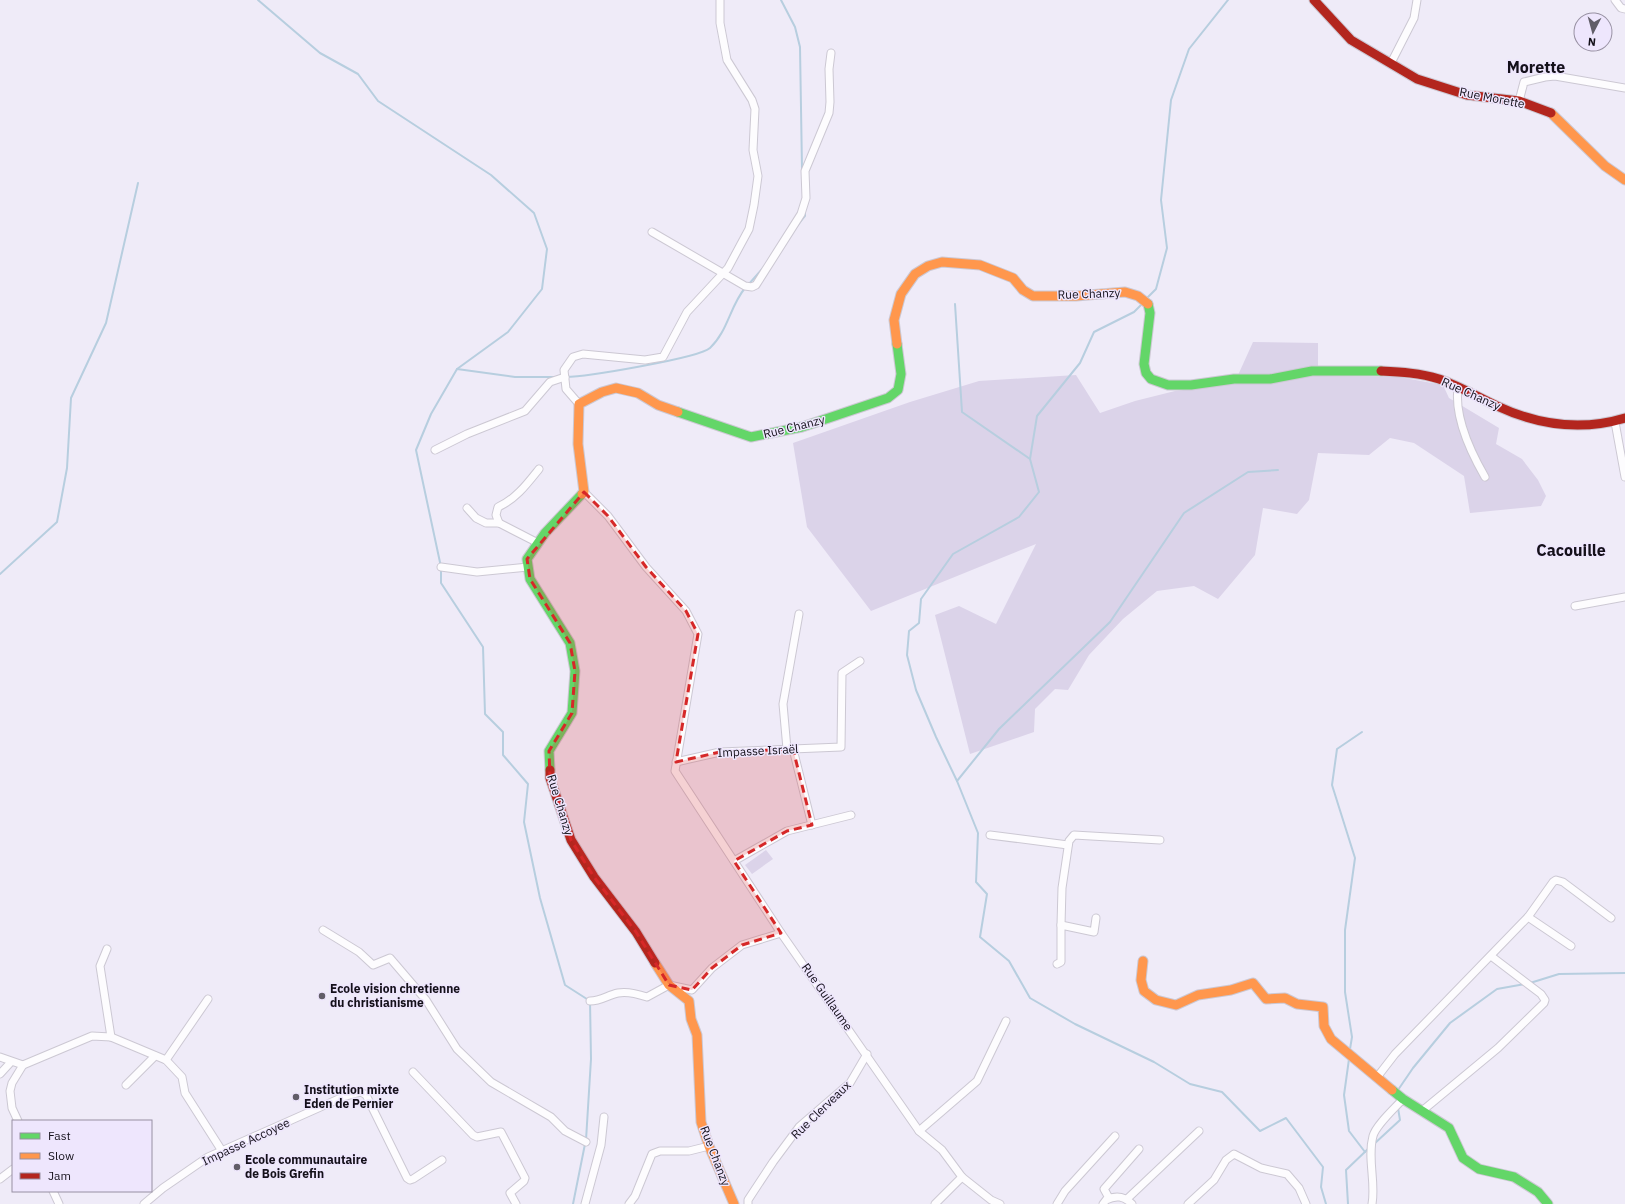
<svg xmlns="http://www.w3.org/2000/svg" width="1625" height="1204" viewBox="0 0 1625 1204" font-family="'IBM Plex Sans',sans-serif">
	<style>
		.green { fill: #dbd3e9 }
		.lines { fill: none; stroke-linecap: round; stroke-linejoin: round }
		.stream { stroke: #b7cedf; stroke-width: 2 }
		.street-casing { stroke: #ccc8d3; stroke-width: 9 }
		.fast-casing { stroke: #ccc8d3; stroke-width: 11 }
		.slow-casing { stroke: #ccc8d3; stroke-width: 11 }
		.jam-casing { stroke: #ccc8d3; stroke-width: 11 }
		.street { stroke: #fdfcfe; stroke-width: 7 }
		.fast { stroke: #63d668; stroke-width: 9 }
		.slow { stroke: #ff974d; stroke-width: 9 }
		.jam { stroke: #b3261e; stroke-width: 9 }
		.marked { fill: #d62828; fill-opacity: 0.2; stroke: #d62828; stroke-width: 3; stroke-dasharray: 8 5; stroke-linejoin: round }
		.poi-dot { fill: #615d68; stroke: #eee6fd; stroke-width: 1.5 }
		.labels { text-anchor: middle; stroke-width: 3; stroke-linejoin: round; paint-order: stroke }
		.street-label { font-size: 12px; fill: #14101a; stroke: #eee6fd }
		.poi-label { font-size: 12px; font-weight: bold; fill: #14101a; stroke: #eee6fd; text-anchor: start }
		.district-label { font-size: 16px; font-weight: bold; fill: #14101a; stroke: #eee6fd }
	</style>
	<rect width="100%" height="100%" fill="#efebf8"/>
	<g class="green">
		<path d="M1253,342L1318,343V376L1399,377L1443,385L1449,398L1499,428L1496,444L1522,459L1538,480L1546,496L1541,506L1470,513L1464,476L1414,443L1390,438L1369,455L1318,453L1309,500L1297,514L1263,508L1255,555L1218,599L1194,586L1157,591L1123,619L1089,655L1068,690L1055,689L1035,709L1034,732L970,754L935,615L959,606L996,624L1036,544L871,611L807,527L793,443L910,402L979,381L1076,375L1100,413L1135,401L1175,391L1234,384Z"/>
		<path d="M766,850L773,859L752,874L745,865Z"/>
	</g>
	<g class="lines">
		<g class="stream">
			<path d="M258,0L320,53L358,74L378,101L491,175L534,213L547,249L542,289L508,332L457,369"/>
			<path d="M781,0L795,27L800,47L802,169"/>
			<path d="M797,226L805,216V211"/>
			<path d="M748,285L764,267"/>
			<path d="M1147,298L1156,289L1167,248L1161,200L1171,100L1189,49L1228,0"/>
			<path d="M1143,303L1134,312L1094,332L1080,363L1037,416L1030,459L1039,492L1019,517L953,554L921,599L919,623L909,631L907,655L916,690L936,737L957,781L978,833L976,882L987,894L980,937L1009,961L1030,998L1075,1024L1154,1062L1190,1084L1222,1092L1260,1131L1286,1118L1323,1167L1321,1187L1326,1204"/>
			<path d="M955,304L962,412L1030,459"/>
			<path d="M556,377H515L457,369L431,414L416,450L441,567V583L483,647L485,714L503,732V755L528,784L524,822L540,898L565,985L590,1001L591,1059L586,1140"/>
			<path d="M566,377C585,377 699,358 710,348C728,331 730,306 745,288"/>
			<path d="M0,574L57,522L67,468L71,398L106,323L138,183"/>
			<path d="M957,781L999,729L1110,622L1184,513L1248,472L1278,470"/>
			<path d="M1530,983L1559,974L1625,973"/>
			<path d="M1350,1049L1352,1037L1345,992V930L1355,858L1332,785L1337,749L1362,732"/>
			<path d="M1349,1059L1344,1095L1349,1131L1365,1152"/>
			<path d="M1398,1090L1413,1068L1450,1023L1497,989L1525,984"/>
			<path d="M1374,1144L1400,1120L1398,1108"/>
			<path d="M573,1204L585,1144"/>
			<path d="M1348,1204L1346,1170L1369,1148"/>
		</g>
		<defs>
			<g id="street">
				<path d="M1615,0L1621,8L1625,9"/>
				<path d="M1391,63L1414,18L1417,0"/>
				<path d="M1519,101L1524,82L1545,77L1555,76L1625,88"/>
				<path d="M652,232L745,286L752,287L756,285L801,214L806,198L805,171L829,113L830,102L829,69L831,53"/>
				<path d="M1458,387C1454,417 1470,451 1485,477"/>
				<path d="M579,404L566,389L564,370L573,357L583,354L645,360L663,357L687,312L728,268L749,229L754,205L758,176L753,150L755,109L752,100L727,60L720,23V0"/>
				<path d="M1615,422L1625,477"/>
				<path d="M435,450L467,434L525,411L550,382L565,377"/>
				<path d="M584,492L608,516L646,567L686,611L698,634L675,771L781,933L919,1131L942,1150L962,1177L991,1200L1000,1204"/>
				<path d="M467,508L476,518L486,523H499L538,543"/>
				<path d="M499,523L496,515L498,507C516,499 527,484 539,469"/>
				<path d="M441,567L477,572L528,567"/>
				<path d="M1575,606L1625,597"/>
				<path d="M787,749L783,704L799,614"/>
				<path d="M793,749L812,825"/>
				<path d="M676,762L720,752L841,747L842,673L860,661"/>
				<path d="M990,835L1068,845"/>
				<path d="M734,861L787,831L851,815"/>
				<path d="M1528,917L1553,882L1556,880L1563,882L1611,918"/>
				<path d="M1061,925L1062,888L1069,841L1074,835L1160,840"/>
				<path d="M323,930L359,952L373,965L390,958L426,1000L457,1049L491,1082L551,1117L565,1131L586,1142"/>
				<path d="M107,949L100,966L111,1037"/>
				<path d="M1057,964L1061,962V925L1094,932L1096,918"/>
				<path d="M590,1001C601,1001 608,995 618,993C627,991 638,994 647,997L669,985L692,990L712,968L742,945L781,933"/>
				<path d="M0,1057L23,1065"/>
				<path d="M166,1060L208,999"/>
				<path d="M413,1072L473,1135L477,1137L501,1132L525,1178L524,1181L510,1193L516,1204"/>
				<path d="M0,1074L11,1062"/>
				<path d="M1378,1076L1395,1054L1528,917L1571,946"/>
				<path d="M126,1085L155,1056"/>
				<path d="M1422,1111L1498,1048L1544,1003L1545,1000L1541,994L1491,956"/>
				<path d="M18,1121L12,1108L10,1091L12,1083L23,1065L92,1036L111,1037L166,1060L182,1077L185,1093L222,1151"/>
				<path d="M919,1131L977,1081L1006,1021"/>
				<path d="M0,1179L13,1169"/>
				<path d="M53,1191L59,1204"/>
				<path d="M1109,1198L1104,1189L1139,1149"/>
				<path d="M1127,1199L1199,1131"/>
				<path d="M144,1204L163,1188L208,1157L343,1097L361,1092L366,1095L407,1178L410,1180L413,1179L442,1160"/>
				<path d="M585,1204L601,1145L604,1117"/>
				<path d="M629,1204L635,1196L652,1154L660,1151H689L709,1146"/>
				<path d="M748,1204V1200L773,1162L799,1127L850,1083L867,1054"/>
				<path d="M935,1204L962,1177"/>
				<path d="M1057,1204L1065,1191L1115,1136"/>
				<path d="M1103,1204L1106,1200C1116,1195 1124,1196 1132,1204"/>
				<path d="M1188,1204L1214,1180L1226,1160L1234,1154L1261,1168L1287,1174L1299,1188L1306,1204"/>
				<path d="M1372,1204C1376,1182 1367,1158 1373,1136C1376,1125 1395,1108 1403,1099"/>
			</g>
			<g id="fast">
				<path d="M1148,304L1150,313L1144,364L1146,373L1151,379L1168,385H1191L1234,379H1270L1312,371H1381"/>
				<path d="M678,412L751,437L802,427L888,398L898,390L901,374L897,344"/>
				<path d="M550,770L549,751L572,713L575,671L570,643L530,579L527,559L545,533L582,494"/>
				<path d="M1392,1090L1403,1099L1449,1128L1463,1158L1479,1169L1514,1177L1538,1192L1548,1204"/>
			</g>
			<g id="slow">
				<path d="M1551,113L1605,166L1625,180"/>
				<path d="M897,344L894,320L901,294L915,274L928,266L942,262L980,265L1013,278L1023,290L1033,296H1076L1125,292L1138,296L1148,304"/>
				<path d="M582,494L584,492L578,444L579,404L602,392L616,388L638,393L658,405L678,412"/>
				<path d="M1143,961L1141,980L1144,991L1156,1000L1176,1005L1198,995L1231,990L1253,983L1266,999L1285,998L1297,1004L1323,1007L1324,1026L1331,1039L1392,1090"/>
				<path d="M655,963L669,985L689,1001L691,1019L697,1035L701,1122L709,1146L734,1204"/>
			</g>
			<g id="jam">
				<path d="M1314,0L1351,40L1417,79L1467,95L1519,101L1551,113"/>
				<path d="M1381,371C1401,372 1420,373 1439,379C1459,386 1478,397 1497,406C1538,425 1582,431 1625,418"/>
				<path d="M550,770V778L571,840L594,877L636,932L655,963"/>
			</g>
		</defs>
		<use href="#street" class="street-casing"/>
		<use href="#fast" class="fast-casing"/>
		<use href="#slow" class="slow-casing"/>
		<use href="#jam" class="jam-casing"/>
		<use href="#street" class="street"/>
		<use href="#fast" class="fast"/>
		<use href="#slow" class="slow"/>
		<use href="#jam" class="jam"/>
	</g>
	<path class="marked" d="M584,492L608,516L646,567L686,611L698,634L676,762L720,752L793,749L812,825L787,831L734,861L781,933L742,945L712,968L692,990L669,985L636,932L594,877L571,840L550,778L549,751L572,713L575,671L570,643L530,579L527,559Z"/>
	<g class="poi-dot">
		<circle cx="322" cy="996" r="4"/>
		<circle cx="296" cy="1097" r="4"/>
		<circle cx="237" cy="1167" r="4"/>
	</g>
	<g class="labels">
		<g class="street-label">
			<text transform="translate(1492 98) rotate(11)" y="4">Rue Morette</text>
			<text transform="translate(1089 294) rotate(-2)" y="4">Rue Chanzy</text>
			<text transform="translate(1471 394) rotate(24)" y="4">Rue Chanzy</text>
			<text transform="translate(794 427) rotate(-14)" y="4">Rue Chanzy</text>
			<text transform="translate(758 751) rotate(-3)" y="4">Impasse Israël</text>
			<text transform="translate(560 805) rotate(73)" y="4">Rue Chanzy</text>
			<text transform="translate(827 997) rotate(55)" y="4">Rue Guillaume</text>
			<text transform="translate(821 1110) rotate(-44)" y="4">Rue Clerveaux</text>
			<text transform="translate(246 1142) rotate(-25)" y="4">Impasse Accoyee</text>
			<text transform="translate(715 1156) rotate(69)" y="4">Rue Chanzy</text>
		</g>
		<g class="poi-label">
			<text x="330" y="993">Ecole vision chretienne<tspan x="330" dy="14">du christianisme</tspan></text>
			<text x="304" y="1094">Institution mixte<tspan x="304" dy="14">Eden de Pernier</tspan></text>
			<text x="245" y="1164">Ecole communautaire<tspan x="245" dy="14">de Bois Grefin</tspan></text>
		</g>
		<g class="district-label">
			<text x="1536" y="73">Morette</text>
			<text x="1571" y="556">Cacouille</text>
		</g>
	</g>
	<rect x="12" y="1120" width="140" height="72" fill="#eee6fd" stroke="#9790a2"/>
	<rect x="20" y="1133" width="20" height="6" fill="#63d668" stroke="#9790a2"/>
	<text x="48" y="1140" font-size="12" fill="#14101a">Fast</text>
	<rect x="20" y="1153" width="20" height="6" fill="#ff974d" stroke="#9790a2"/>
	<text x="48" y="1160" font-size="12" fill="#14101a">Slow</text>
	<rect x="20" y="1173" width="20" height="6" fill="#b3261e" stroke="#9790a2"/>
	<text x="48" y="1180" font-size="12" fill="#14101a">Jam</text>
	<g transform="translate(1593 32) rotate(186)"><circle r="19" fill="#eee6fd" stroke="#9790a2"/>
	<path d="M0-3L7 15L0 10L-7 15Z" fill="#615d68"/>
	<text y="-6" font-size="11" font-weight="bold" text-anchor="middle" fill="#14101a">N</text>
	</g>
</svg>
